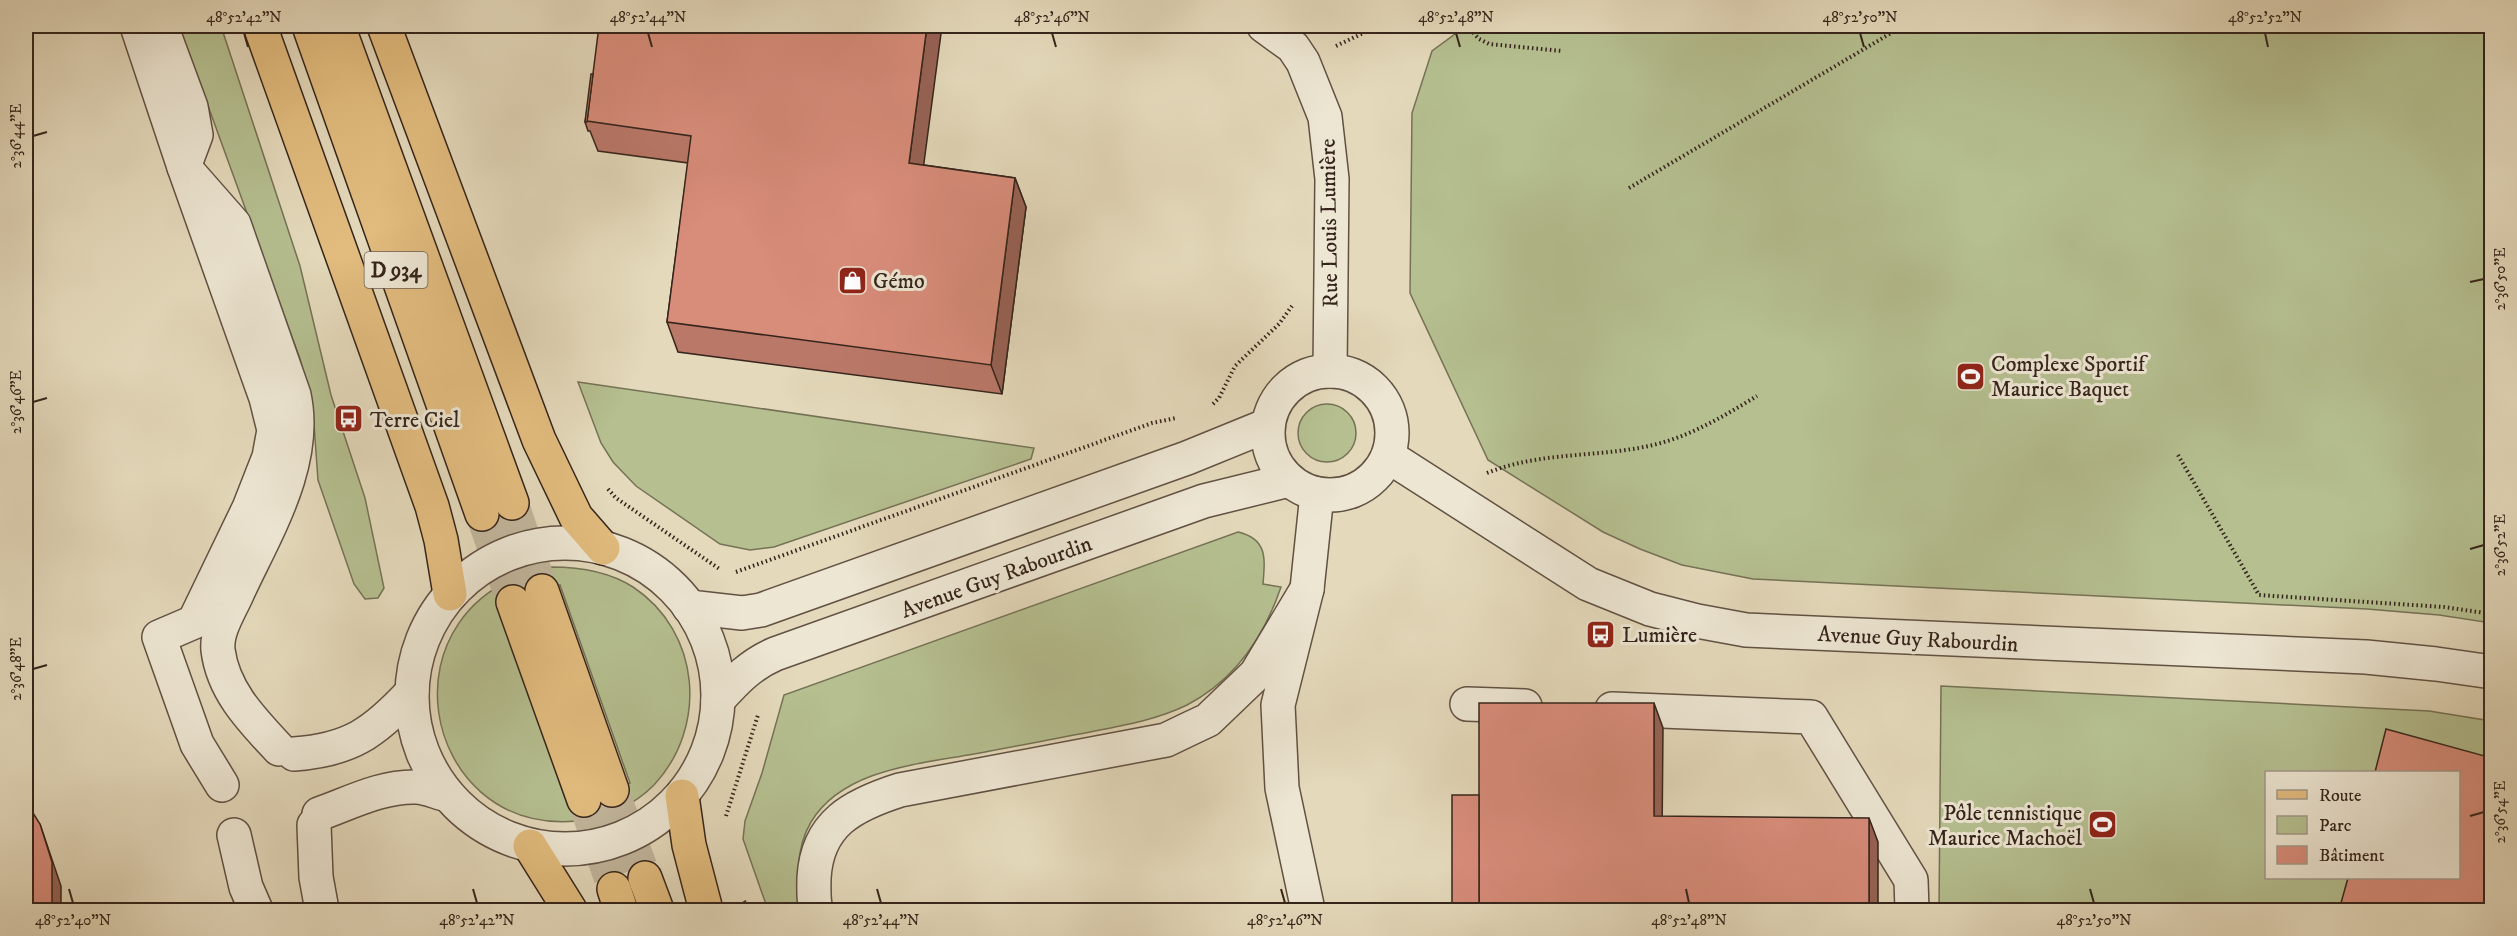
<svg xmlns="http://www.w3.org/2000/svg" width="2517" height="936" viewBox="0 0 2517 936" font-family="'IM FELL DW Pica',serif">
	<style>
		.green { fill: #b5bf90; stroke: #757256; stroke-width: 1.5; fill-rule: evenodd }
		.lines { fill: none; stroke-linecap: round; stroke-linejoin: round }
		.major-tunnel { stroke: #c1b59b; stroke-width: 33; stroke-dasharray: 33 16; stroke-linecap: butt }
		.minor-casing { stroke: #615143; stroke-width: 36 }
		.major-casing { stroke: #35241b; stroke-width: 36 }
		.path { stroke: #35241b; stroke-width: 4; stroke-dasharray: 1.5 3; stroke-linecap: butt }
		.minor { stroke: #ede6d3; stroke-width: 33 }
		.major { stroke: #e2bc7e; stroke-width: 33 }
		.wall { fill: #ba7869; stroke: #35241b; stroke-width: 1.5 }
		.shaded-wall { fill: #976255; stroke: #35241b; stroke-width: 1.5 }
		.building { fill: #d88c7a; stroke: #35241b; stroke-width: 1.5 }
		.ticks { fill: none; stroke: #35241b; stroke-width: 2 }
		.labels { text-anchor: middle; stroke-width: 6; stroke-linejoin: round; paint-order: stroke }
		.shield { fill: #ede6d3; stroke: #6c5e52; stroke-width: 1.5 }
		.shield-label { font-size: 21px; font-weight: bold; fill: #35241b }
		.street-label { font-size: 22px; fill: #35241b; stroke: #ede6d3 }
		.poi-label { font-size: 22px; fill: #35241b; stroke: #ede6d3; text-anchor: start }
		.neatline { fill: none; stroke: #35241b; stroke-width: 2 }
		.ticks-label { font-size: 15px; text-anchor: middle; fill: #35241b }
	</style>
	<rect width="100%" height="100%" fill="#e4d9bb"/>
	<filter id="stains"><feTurbulence type="fractalNoise" baseFrequency=".00333" numOctaves="4"/><feColorMatrix values="0 0 0 0 .2 0 0 0 0 .09 0 0 0 0 .02 0 0 0 .5 -.17"/></filter>
	<radialGradient id="worn" r=".72"><stop offset=".6" stop-color="#630" stop-opacity="0"/><stop offset="1" stop-color="#630" stop-opacity=".3"/></radialGradient>
	<g class="green">
		<path d="M179,26H221L300,266L331,395L365,498L384,588L378,598L365,599L354,584L318,480L313,410L300,359Z"/>
		<path d="M1466,26H2491V623L2439,615L2367,609L1753,579L1682,565L1640,549L1603,532L1488,460L1410,293L1412,113L1432,51Z"/>
		<path d="M578,382L1034,448L1031,459L774,547L750,550L720,544L636,486L613,462L601,443Z"/>
		<circle cx="1327" cy="433" r="29"/>
		<path d="M1238,532C1268,539 1265,559 1263,584L1281,587C1264,637 1235,680 1187,705C1158,719 1127,725 1095,731C1055,739 1015,746 974,754C919,764 843,769 811,822C794,851 798,880 804,910H768L743,839L745,821L762,773L784,695Z"/>
		<path d="M551,567C580,567 608,571 633,587C701,632 708,727 654,785C634,805 606,819 577,821C419,836 375,602 551,567ZM560,585L630,783L568,806L498,607Z"/>
		<path d="M1941,686L2429,711L2491,721V910H1939ZM2266,772H2458V878H2266Z"/>
	</g>
	<g class="lines">
		<g class="major-tunnel">
			<path d="M512,503L542,591"/>
			<path d="M482,514L513,602"/>
			<path d="M612,790L645,878"/>
			<path d="M584,800L614,889"/>
		</g>
		<defs>
			<g id="minor">
				<path d="M137,26L184,167L234,224L294,395C309,464 265,533 237,594C230,610 216,631 218,650C223,691 252,720 279,749"/>
				<path d="M161,26L191,107L196,135L184,167L266,398L274,430L269,457L249,508L194,622L159,637L197,744L222,785"/>
				<path d="M1264,26L1293,47L1303,62L1325,117L1332,179L1330,371"/>
				<circle cx="1330" cy="433" r="62"/>
				<path d="M1388,456L1588,584L1650,609L1697,621L1746,630L2366,657L2436,664L2492,672"/>
				<circle cx="565" cy="696" r="153"/>
				<path d="M689,607L742,613L761,610L1187,458L1268,425"/>
				<path d="M718,700C736,680 750,665 775,654L1204,501L1289,480"/>
				<path d="M1467,704L1525,706"/>
				<path d="M1612,709L1811,717L1911,880L1912,910"/>
				<path d="M294,754C350,750 374,733 412,692"/>
				<path d="M319,814C350,803 382,786 416,787C426,787 438,793 448,795"/>
				<path d="M314,825L316,877L322,910"/>
				<path d="M234,835L246,887L256,910"/>
				<path d="M816,910C813,899 814,890 814,878C817,823 853,805 900,790L1166,740L1191,728L1208,720L1256,674L1307,589"/>
				<path d="M1308,910L1282,788L1278,705L1307,589L1317,494"/>
			</g>
			<g id="major">
				<path d="M260,26L432,506L441,540L450,594"/>
				<path d="M309,26L482,514"/>
				<path d="M338,26L512,503"/>
				<path d="M384,26L539,440L576,517L603,548"/>
				<path d="M542,591L612,790"/>
				<path d="M513,602L584,800"/>
				<path d="M682,796L689,845L706,910"/>
				<path d="M530,846L570,910"/>
				<path d="M645,878L657,910"/>
				<path d="M614,889L621,910"/>
			</g>
		</defs>
		<use href="#minor" class="minor-casing"/>
		<use href="#major" class="major-casing"/>
		<g class="path">
			<path d="M1467,26L1479,39L1489,44L1562,51"/>
			<path d="M1336,46L1378,26"/>
			<path d="M1629,188L1903,26"/>
			<path d="M1213,404L1219,398L1235,366L1279,324L1292,306"/>
			<path d="M2178,455L2259,595L2444,607L2492,614"/>
			<path d="M1487,473C1541,451 1598,458 1653,445C1691,436 1724,416 1757,396"/>
			<path d="M608,489L616,498L721,570"/>
			<path d="M736,572L1152,423L1176,418"/>
			<path d="M726,816L758,715"/>
			<path d="M744,901L750,910"/>
		</g>
		<use href="#minor" class="minor"/>
		<use href="#major" class="major"/>
	</g>
	<path class="wall" d="M593,74L924,165L1015,178L1026,207L1002,394L678,352L667,322L688,163L598,151L590,131H588L585,122Z"/>
	<g class="shaded-wall">
		<path d="M927,26H942L920,193L909,163Z"/>
		<path d="M1015,178L1026,207L1002,394L991,365Z"/>
		<path d="M1654,703L1663,728L1662,840L1654,816Z"/>
		<path d="M1869,818L1878,842V910H1869Z"/>
		<path d="M40,824L61,886V910H52Z"/>
	</g>
	<g class="building">
		<path d="M599,26H927L909,163L1015,178L991,365L667,322L691,136L587,121Z"/>
		<path d="M591,74H593L587,122H585Z"/>
		<path d="M1479,703H1654V816L1869,818V910H1479Z"/>
		<path d="M2386,729L2492,758V910H2339L2348,878H2458V772H2375Z"/>
		<rect x="1452" y="795" width="27" height="115"/>
		<path d="M26,802L40,824L52,862V910H26Z"/>
	</g>
	<path class="ticks" d="M244,33L248,47M648,33L652,47M1052,33L1056,47M1456,33L1460,47M1860,33L1864,47M2265,33L2268,47M33,136L47,132M2470,282L2484,279M33,402L47,398M2470,549L2484,545M33,669L47,665M2470,816L2484,812M69,889L73,903M473,889L477,903M877,889L881,903M1281,889L1285,903M1686,889L1689,903M2090,889L2094,903"/>
	<defs>
		<symbol id="shop-square" viewBox="-11 -11 22 22"><rect x="-9" y="-9" width="18" height="18" rx="4" fill="#8f2418" stroke="#ede6d3"/><path d="M-5-2.5h2.3a2.7 3.5 0 0 1 5.4 0H5L5.5 6h-11ZM-1.5-2.5h3a1.5 2.3 0 0 0-3 0Z" fill="#fff"/></symbol>
		<symbol id="stadium-square" viewBox="-11 -11 22 22"><rect x="-9" y="-9" width="18" height="18" rx="4" fill="#8f2418" stroke="#ede6d3"/><path d="M0-5a6.5 5 0 1 0 0 10a6.5 5 0 1 0 0-10ZM-3.5-1.8h7v3.6h-7Z" fill="#fff"/></symbol>
		<symbol id="bus-square" viewBox="-11 -11 22 22"><rect x="-9" y="-9" width="18" height="18" rx="4" fill="#8f2418" stroke="#ede6d3"/><path d="M-5-6H5V4H4V6H2V4H-2V6H-4V4H-5ZM-3.5-4V0h7V-4ZM-3.5 1.2v1.5H-2V1.2ZM2 1.2v1.5H3.5V1.2Z" fill="#fff"/></symbol>
	</defs>
	<g fill-rule="evenodd">
		<use href="#shop-square" x="836" y="264" width="33" height="33"/>
		<use href="#stadium-square" x="1954" y="360" width="33" height="33"/>
		<use href="#bus-square" x="332" y="402" width="33" height="33"/>
		<use href="#bus-square" x="1584" y="618" width="33" height="33"/>
		<use href="#stadium-square" x="2086" y="808" width="33" height="33"/>
	</g>
	<g class="labels">
		<rect class="shield" x="364.5" y="252" width="63" height="36" rx="4.5"/>
		<g class="shield-label">
			<text x="396" y="277">D 934</text>
		</g>
		<g class="street-label">
			<text transform="translate(1328 223) rotate(-91)" y="8">Rue Louis Lumière</text>
			<text transform="translate(996 576) rotate(-20)" y="8">Avenue Guy Rabourdin</text>
			<text transform="translate(1918 638) rotate(3)" y="8">Avenue Guy Rabourdin</text>
		</g>
		<g class="poi-label">
			<text x="873" y="288">Gémo</text>
			<text x="1991" y="371">Complexe Sportif<tspan x="1991" dy="25">Maurice Baquet</tspan></text>
			<text x="370" y="427">Terre Ciel</text>
			<text x="1622" y="642">Lumière</text>
			<text x="2082" y="820" text-anchor="end">Pôle tennistique<tspan x="2082" dy="25">Maurice Machoël</tspan></text>
		</g>
	</g>
	<rect width="2517" height="936" fill="none" stroke="#e4d9bb" stroke-width="66"/>
	<rect x="2265" y="771" width="195" height="108" fill="#ede6d3" stroke="#a39889" stroke-width="1.5"/>
	<rect x="2277" y="790" width="30" height="9" fill="#e2bc7e" stroke="#a39889" stroke-width="1.5"/>
	<text x="2319" y="801" font-size="18" fill="#35241b">Route</text>
	<rect x="2277" y="816" width="30" height="18" fill="#b5bf90" stroke="#a39889" stroke-width="1.5"/>
	<text x="2319" y="831" font-size="18" fill="#35241b">Parc</text>
	<rect x="2277" y="846" width="30" height="18" fill="#d88c7a" stroke="#a39889" stroke-width="1.5"/>
	<text x="2319" y="861" font-size="18" fill="#35241b">Bâtiment</text>
	<rect x="33" y="33" width="2451" height="870" class="neatline"/>
	<g class="ticks-label">
		<text x="244" y="22">48°52'42"N</text>
		<text x="648" y="22">48°52'44"N</text>
		<text x="1052" y="22">48°52'46"N</text>
		<text x="1456" y="22">48°52'48"N</text>
		<text x="1860" y="22">48°52'50"N</text>
		<text x="2265" y="22">48°52'52"N</text>
		<text transform="translate(16 136) rotate(-90)" y="5">2°36'44"E</text>
		<text transform="translate(2500 279) rotate(-90)" y="5">2°36'50"E</text>
		<text transform="translate(16 402) rotate(-90)" y="5">2°36'46"E</text>
		<text transform="translate(2500 545) rotate(-90)" y="5">2°36'52"E</text>
		<text transform="translate(16 669) rotate(-90)" y="5">2°36'48"E</text>
		<text transform="translate(2500 812) rotate(-90)" y="5">2°36'54"E</text>
		<text x="73" y="925">48°52'40"N</text>
		<text x="477" y="925">48°52'42"N</text>
		<text x="881" y="925">48°52'44"N</text>
		<text x="1285" y="925">48°52'46"N</text>
		<text x="1689" y="925">48°52'48"N</text>
		<text x="2094" y="925">48°52'50"N</text>
	</g>
	<rect width="100%" height="100%" filter="url(#stains)"/>
	<rect width="100%" height="100%" fill="url(#worn)"/>
</svg>
